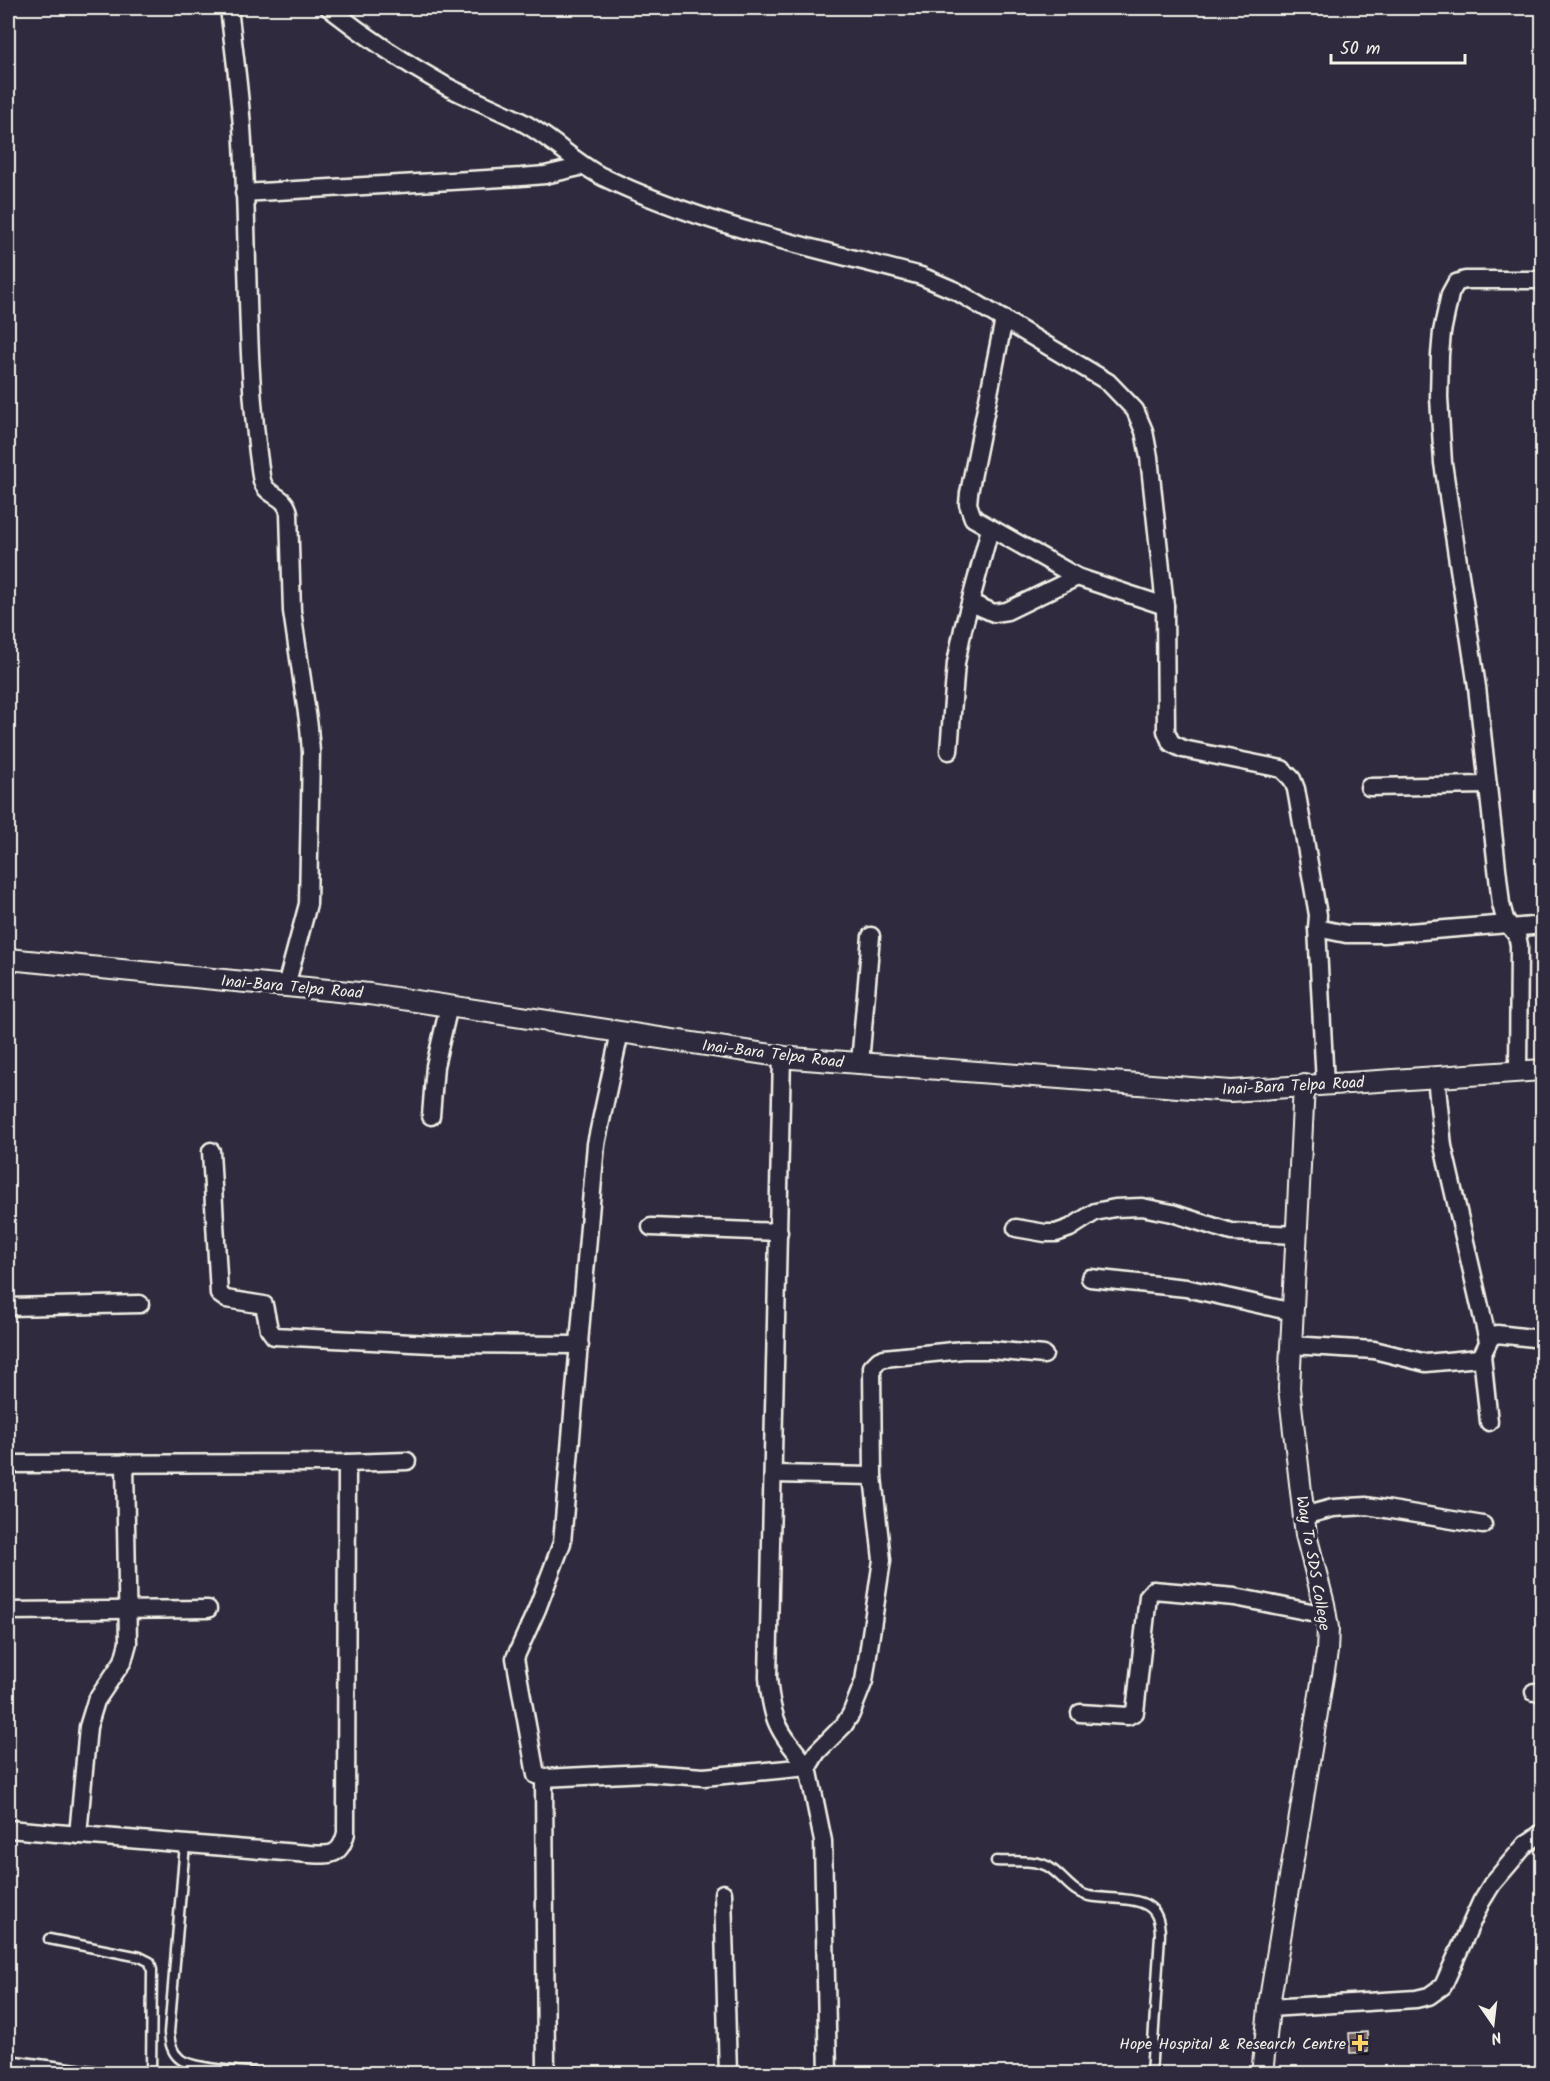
<svg xmlns="http://www.w3.org/2000/svg" width="1550" height="2081" viewBox="0 0 1550 2081" font-family="Kalam,sans-serif">
	<style>
		.building { fill: url(#building-hatch); stroke: #f4f1e8; stroke-width: 1.5; filter: url(#shadow) }
		.lines { fill: none; stroke-linecap: round; stroke-linejoin: round }
		.service-casing { stroke: #f4f1e8; stroke-width: 13 }
		.minor-casing { stroke: #f4f1e8; stroke-width: 21 }
		.tertiary-casing { stroke: #f4f1e8; stroke-width: 24 }
		.service { stroke: #2f2a3d; stroke-width: 8 }
		.minor { stroke: #2f2a3d; stroke-width: 16 }
		.tertiary { stroke: #2f2a3d; stroke-width: 20 }
		.poi-dot { fill: #ffd166; stroke: #2f2a3d; stroke-width: 2 }
		.labels { text-anchor: middle; stroke-width: 6; stroke-linejoin: round; paint-order: stroke }
		.street-label { font-size: 16px; fill: #f4f1e8; stroke: #2f2a3d }
		.poi-label { font-size: 16px; fill: #f4f1e8; stroke: #2f2a3d; text-anchor: end }
	</style>
	<defs>
		<pattern id="building-hatch" width="6" height="6" patternUnits="userSpaceOnUse" patternTransform="scale(1.5)"><rect width="6" height="6" fill="#735f5f"/><path d="M-1 1l2-2M0 6l6-6M5 7l2-2" fill="none" stroke="#887676"/></pattern>
		<filter id="shadow"><feDropShadow dx="3.5" dy="6" stdDeviation="0" flood-color="#0009"/></filter>
	</defs>
	<rect width="100%" height="100%" fill="#2f2a3d"/>
	<filter id="ink" filterUnits="userSpaceOnUse"><feTurbulence type="fractalNoise" baseFrequency=".0167" numOctaves="2"/><feDisplacementMap in="SourceGraphic" scale="12" xChannelSelector="R" yChannelSelector="G"/><feConvolveMatrix kernelMatrix="1 2 1 2 8 2 1 2 1" color-interpolation-filters="sRGB"/></filter>
	<g filter="url(#ink)">
		<path class="building" d="M1367,2032L1368,2052L1350,2053L1349,2033Z"/>
		<g class="lines">
			<defs>
				<g id="service">
					<path d="M185,1844L169,2033C170,2042 171,2051 179,2058C191,2070 252,2072 271,2074"/>
					<path d="M996,1861C1012,1862 1033,1859 1047,1866C1063,1875 1070,1892 1089,1896C1105,1899 1135,1897 1148,1906C1158,1912 1160,1925 1160,1935L1151,2074"/>
					<path d="M49,1939L140,1957L150,1962L152,1970L151,2074"/>
					<path d="M8,2060L116,2074"/>
				</g>
				<g id="minor">
					<path d="M229,8C234,52 241,99 243,143C249,254 245,366 261,476C264,499 285,492 289,513L292,611L309,727L311,752L308,904L286,986"/>
					<path d="M329,8C366,37 405,63 446,86C470,99 496,108 520,121C550,136 573,162 603,177C703,225 814,248 921,276L956,291L1108,382L1135,410L1144,431L1149,457L1165,606L1166,731L1171,743L1183,749L1282,769L1292,779L1296,789L1318,915L1317,928L1346,934H1384L1508,924"/>
					<path d="M244,193L521,177L545,175L584,166"/>
					<path d="M1004,319L969,493L968,504L973,518L1077,577L1165,606"/>
					<path d="M971,603L994,613L1007,611L1077,577"/>
					<path d="M949,751L956,663L963,629L990,529"/>
					<path d="M1369,787L1488,785"/>
					<path d="M1317,928L1325,1084"/>
					<path d="M1511,928L1542,925"/>
					<path d="M620,1032L596,1144L562,1543L537,1609L515,1658L536,1775L544,1778L646,1773L704,1777L808,1767"/>
					<path d="M782,1056L768,1677C772,1724 779,1731 808,1767"/>
					<path d="M860,1063L871,936"/>
					<path d="M1518,1072L1519,945L1517,936L1505,919L1501,904L1477,687L1443,463L1439,397L1440,355L1442,332L1450,294L1456,283L1465,280H1542"/>
					<path d="M1436,1077L1443,1146L1488,1341"/>
					<path d="M431,1116L435,1066L449,1006"/>
					<path d="M211,1151L219,1294L226,1299L264,1305L269,1329L274,1336L431,1344L580,1345"/>
					<path d="M651,1227L779,1232"/>
					<path d="M1016,1228L1045,1233H1056L1070,1228L1095,1212L1115,1208L1142,1207L1172,1213L1231,1232L1297,1235"/>
					<path d="M1090,1278L1186,1288L1293,1312"/>
					<path d="M8,1307L140,1304"/>
					<path d="M1291,1345L1374,1350L1426,1363L1479,1358L1482,1355L1491,1337L1497,1334L1542,1339"/>
					<path d="M1482,1355L1489,1422"/>
					<path d="M8,1464L347,1463L407,1461"/>
					<path d="M774,1474L873,1476"/>
					<path d="M1303,1516L1333,1508L1367,1506L1483,1525"/>
					<path d="M8,1611L208,1609"/>
					<path d="M1534,1692H1542"/>
					<path d="M1080,1713L1128,1716L1135,1712L1148,1596L1153,1590L1235,1597L1326,1615"/>
					<path d="M544,1778L546,2074"/>
					<path d="M8,1829L309,1854C330,1855 340,1857 346,1833L347,1463"/>
					<path d="M78,1835L88,1727L96,1701L123,1661L128,1643L125,1463"/>
					<path d="M723,1893L728,2074"/>
					<path d="M1269,2008L1416,1999L1429,1996L1443,1986L1481,1902L1492,1884L1526,1844L1542,1833"/>
					<path d="M828,2074L823,1841L808,1767L817,1752L844,1725L851,1714L864,1681L882,1560L873,1476L872,1367L879,1360L884,1358L963,1350H992L1044,1355"/>
				</g>
				<g id="tertiary">
					<path d="M8,959L369,994L792,1058L1231,1091L1542,1070"/>
					<path d="M1262,2074L1270,1999L1327,1652L1328,1628L1324,1604L1306,1535L1289,1388L1304,1085"/>
				</g>
			</defs>
			<use href="#service" class="service-casing"/>
			<use href="#minor" class="minor-casing"/>
			<use href="#tertiary" class="tertiary-casing"/>
			<use href="#service" class="service"/>
			<use href="#minor" class="minor"/>
			<use href="#tertiary" class="tertiary"/>
		</g>
	</g>
	<path class="poi-dot" d="M1357 2034h6v6h6v6h-6v6h-6v-6h-6v-6h6z"/>
	<g class="labels">
		<g class="street-label">
			<text transform="translate(292 986) rotate(5)" y="6">Inai-Bara Telpa Road</text>
			<text transform="translate(773 1053) rotate(7)" y="6">Inai-Bara Telpa Road</text>
			<text transform="translate(1293 1085) rotate(-3)" y="6">Inai-Bara Telpa Road</text>
			<text transform="translate(1314 1563) rotate(80)" y="6">Way To SDS College</text>
		</g>
		<g class="poi-label">
			<text x="1346" y="2049">Hope Hospital &amp; Research Centre</text>
		</g>
	</g>
	<rect width="1550" height="2081" fill="none" stroke="#2f2a3d" stroke-width="30"/>
	<rect x="15" y="15" width="1520" height="2051" fill="none" stroke="#f4f1e8" stroke-width="2" filter="url(#ink)"/>
	<g transform="translate(1493 2024) rotate(166)" stroke="#2f2a3d" stroke-width="4.5" paint-order="stroke">
	<path d="M0-4.5L10 22L0 15L-10 22Z" fill="#f4f1e8"/>
	<text y="-9" font-size="16" font-weight="bold" text-anchor="middle" fill="#f4f1e8">N</text>
	</g>
	<path d="M1331 54v9h134v-9" fill="none" stroke="#f4f1e8" stroke-width="3"/>
	<text x="1340" y="54" font-size="18" fill="#f4f1e8" stroke="#2f2a3d" stroke-width="4.5" paint-order="stroke">50 m</text>
</svg>
